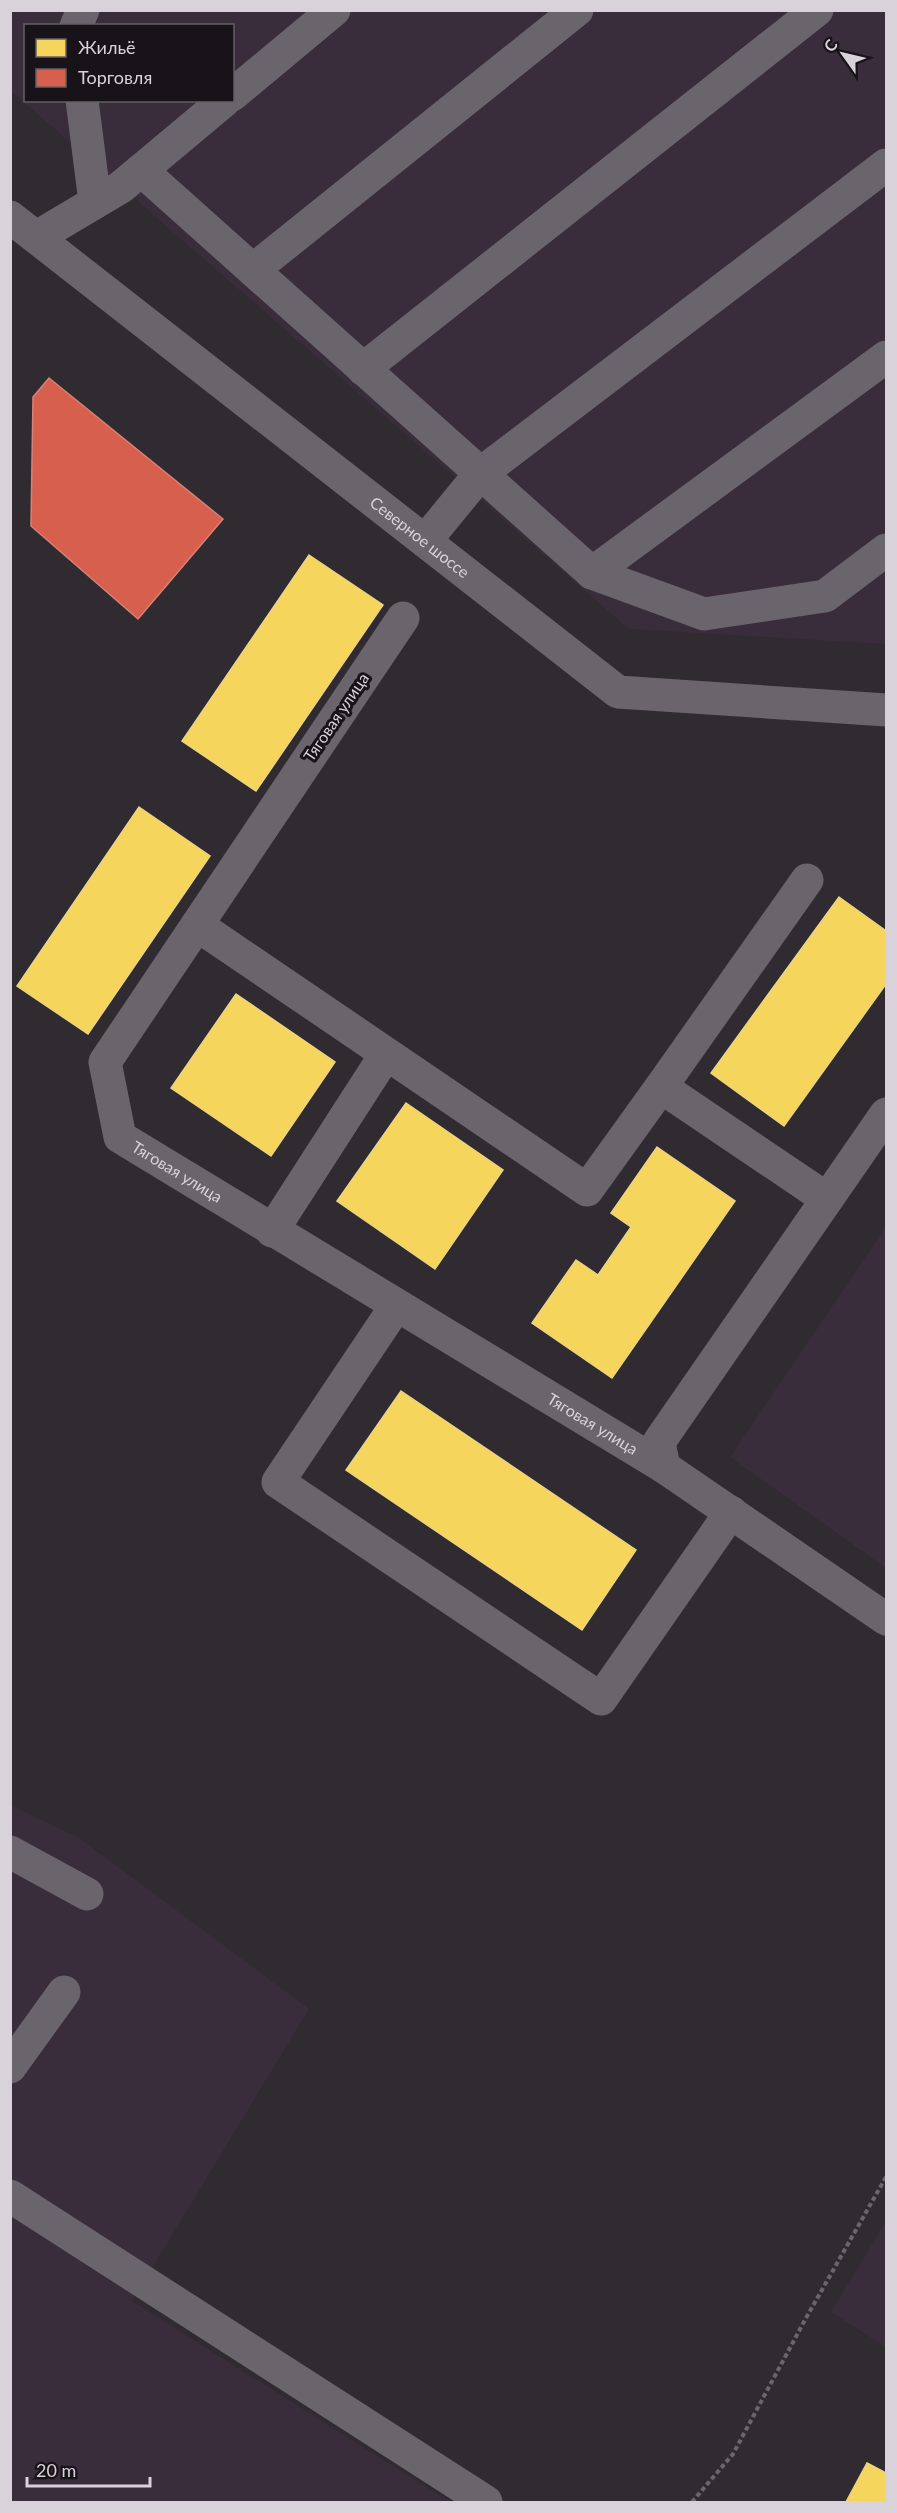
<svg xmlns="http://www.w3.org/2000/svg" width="897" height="2513" viewBox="0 0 897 2513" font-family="Lato,sans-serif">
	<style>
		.built { fill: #392c3b; fill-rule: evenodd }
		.homes { fill: #f6d55c; stroke: #edd482; stroke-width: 1.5 }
		.shops { fill: #d6604d; stroke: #d78277; stroke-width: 1.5 }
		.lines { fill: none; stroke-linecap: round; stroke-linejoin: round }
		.path { stroke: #6c666c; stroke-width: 4; stroke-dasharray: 4.5 3; stroke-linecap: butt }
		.minor { stroke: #6a646c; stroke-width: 33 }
		.major { stroke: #6c646d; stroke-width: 33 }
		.labels { text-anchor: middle; stroke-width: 6; stroke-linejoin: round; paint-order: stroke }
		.street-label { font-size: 16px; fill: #d9d2da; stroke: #171318 }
	</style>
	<rect width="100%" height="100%" fill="#302b31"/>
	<g class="built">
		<path d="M11,11H886V644L629,629L11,91ZM26,26H232V100H26Z"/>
		<path d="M886,1227V1568L730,1457Z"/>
		<path d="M10,1805L78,1837L309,2009L132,2301L450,2502H11Z"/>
		<path d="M886,2221V2347L831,2312Z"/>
	</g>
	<g class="homes">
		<path d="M309,555L383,605L256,791L182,741Z"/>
		<path d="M139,807L210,856L88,1034L17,986Z"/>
		<path d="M839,897L886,931V984L784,1126L711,1073Z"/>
		<path d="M236,994L335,1062L271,1156L171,1088Z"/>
		<path d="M406,1103L503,1170L435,1269L337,1201Z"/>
		<path d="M657,1147L735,1201L612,1378L532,1323L576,1260L598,1275L631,1227L611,1213Z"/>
		<path d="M401,1391L636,1550L582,1630L346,1470Z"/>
		<path d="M867,2463L886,2473V2502H846Z"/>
	</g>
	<path class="shops" d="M49,378L223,519L138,619L31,526L33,397Z"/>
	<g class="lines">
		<path class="path" d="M692,2502L733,2454L806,2318L886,2177"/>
		<g class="minor">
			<path d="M76,26L83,10"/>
			<path d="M232,95L334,10"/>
			<path d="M82,100L95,202"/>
			<path d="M141,170L592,573L886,357"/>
			<path d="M37,237L121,187L225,100"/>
			<path d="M253,270L577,10"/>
			<path d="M363,369L817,10"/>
			<path d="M425,541L480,474L886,165"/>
			<path d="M592,573L704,614L825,596L886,550"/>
			<path id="s1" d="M403,618L105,1062L120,1137L664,1467"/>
			<path d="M807,880L661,1087L827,1199"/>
			<path d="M197,925L587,1190L661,1087"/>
			<path d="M886,1114L659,1442L664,1467L886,1619"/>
			<path d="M272,1231L386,1054"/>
			<path d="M396,1306L278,1482L601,1699L731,1512"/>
			<path d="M10,1852L87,1894"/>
			<path d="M10,2067L64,1992"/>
			<path d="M10,2196L486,2502"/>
		</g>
		<path class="major" id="s2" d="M10,217L618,692L886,710"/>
	</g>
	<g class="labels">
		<g class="street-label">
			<text dy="6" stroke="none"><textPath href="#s2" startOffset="520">Северное шоссе</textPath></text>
			<text transform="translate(336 717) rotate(-56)" y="6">Тяговая улица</text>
			<text dy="6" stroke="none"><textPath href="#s1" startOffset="678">Тяговая улица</textPath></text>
			<text dy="6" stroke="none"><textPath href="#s1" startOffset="1164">Тяговая улица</textPath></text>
		</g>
	</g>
	<rect width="897" height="2513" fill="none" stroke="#d9d2da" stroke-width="24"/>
	<rect x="24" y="24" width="210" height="78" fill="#171318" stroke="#655f66" stroke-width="1.5"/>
	<rect x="36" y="39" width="30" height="18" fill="#f6d55c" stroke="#655f66" stroke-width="1.5"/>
	<text x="78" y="54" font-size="18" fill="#d9d2da">Жильё</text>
	<rect x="36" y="69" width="30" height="18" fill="#d6604d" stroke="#655f66" stroke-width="1.5"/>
	<text x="78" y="84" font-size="18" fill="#d9d2da">Торговля</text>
	<g transform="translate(843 54) rotate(304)" stroke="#171318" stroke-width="4.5" paint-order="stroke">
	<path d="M0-4.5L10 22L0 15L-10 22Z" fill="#d9d2da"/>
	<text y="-9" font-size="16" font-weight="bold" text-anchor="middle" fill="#d9d2da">С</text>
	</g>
	<path d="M27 2477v9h123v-9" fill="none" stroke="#d9d2da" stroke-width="3"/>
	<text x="36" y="2477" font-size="18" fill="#d9d2da" stroke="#171318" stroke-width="4.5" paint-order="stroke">20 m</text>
</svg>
